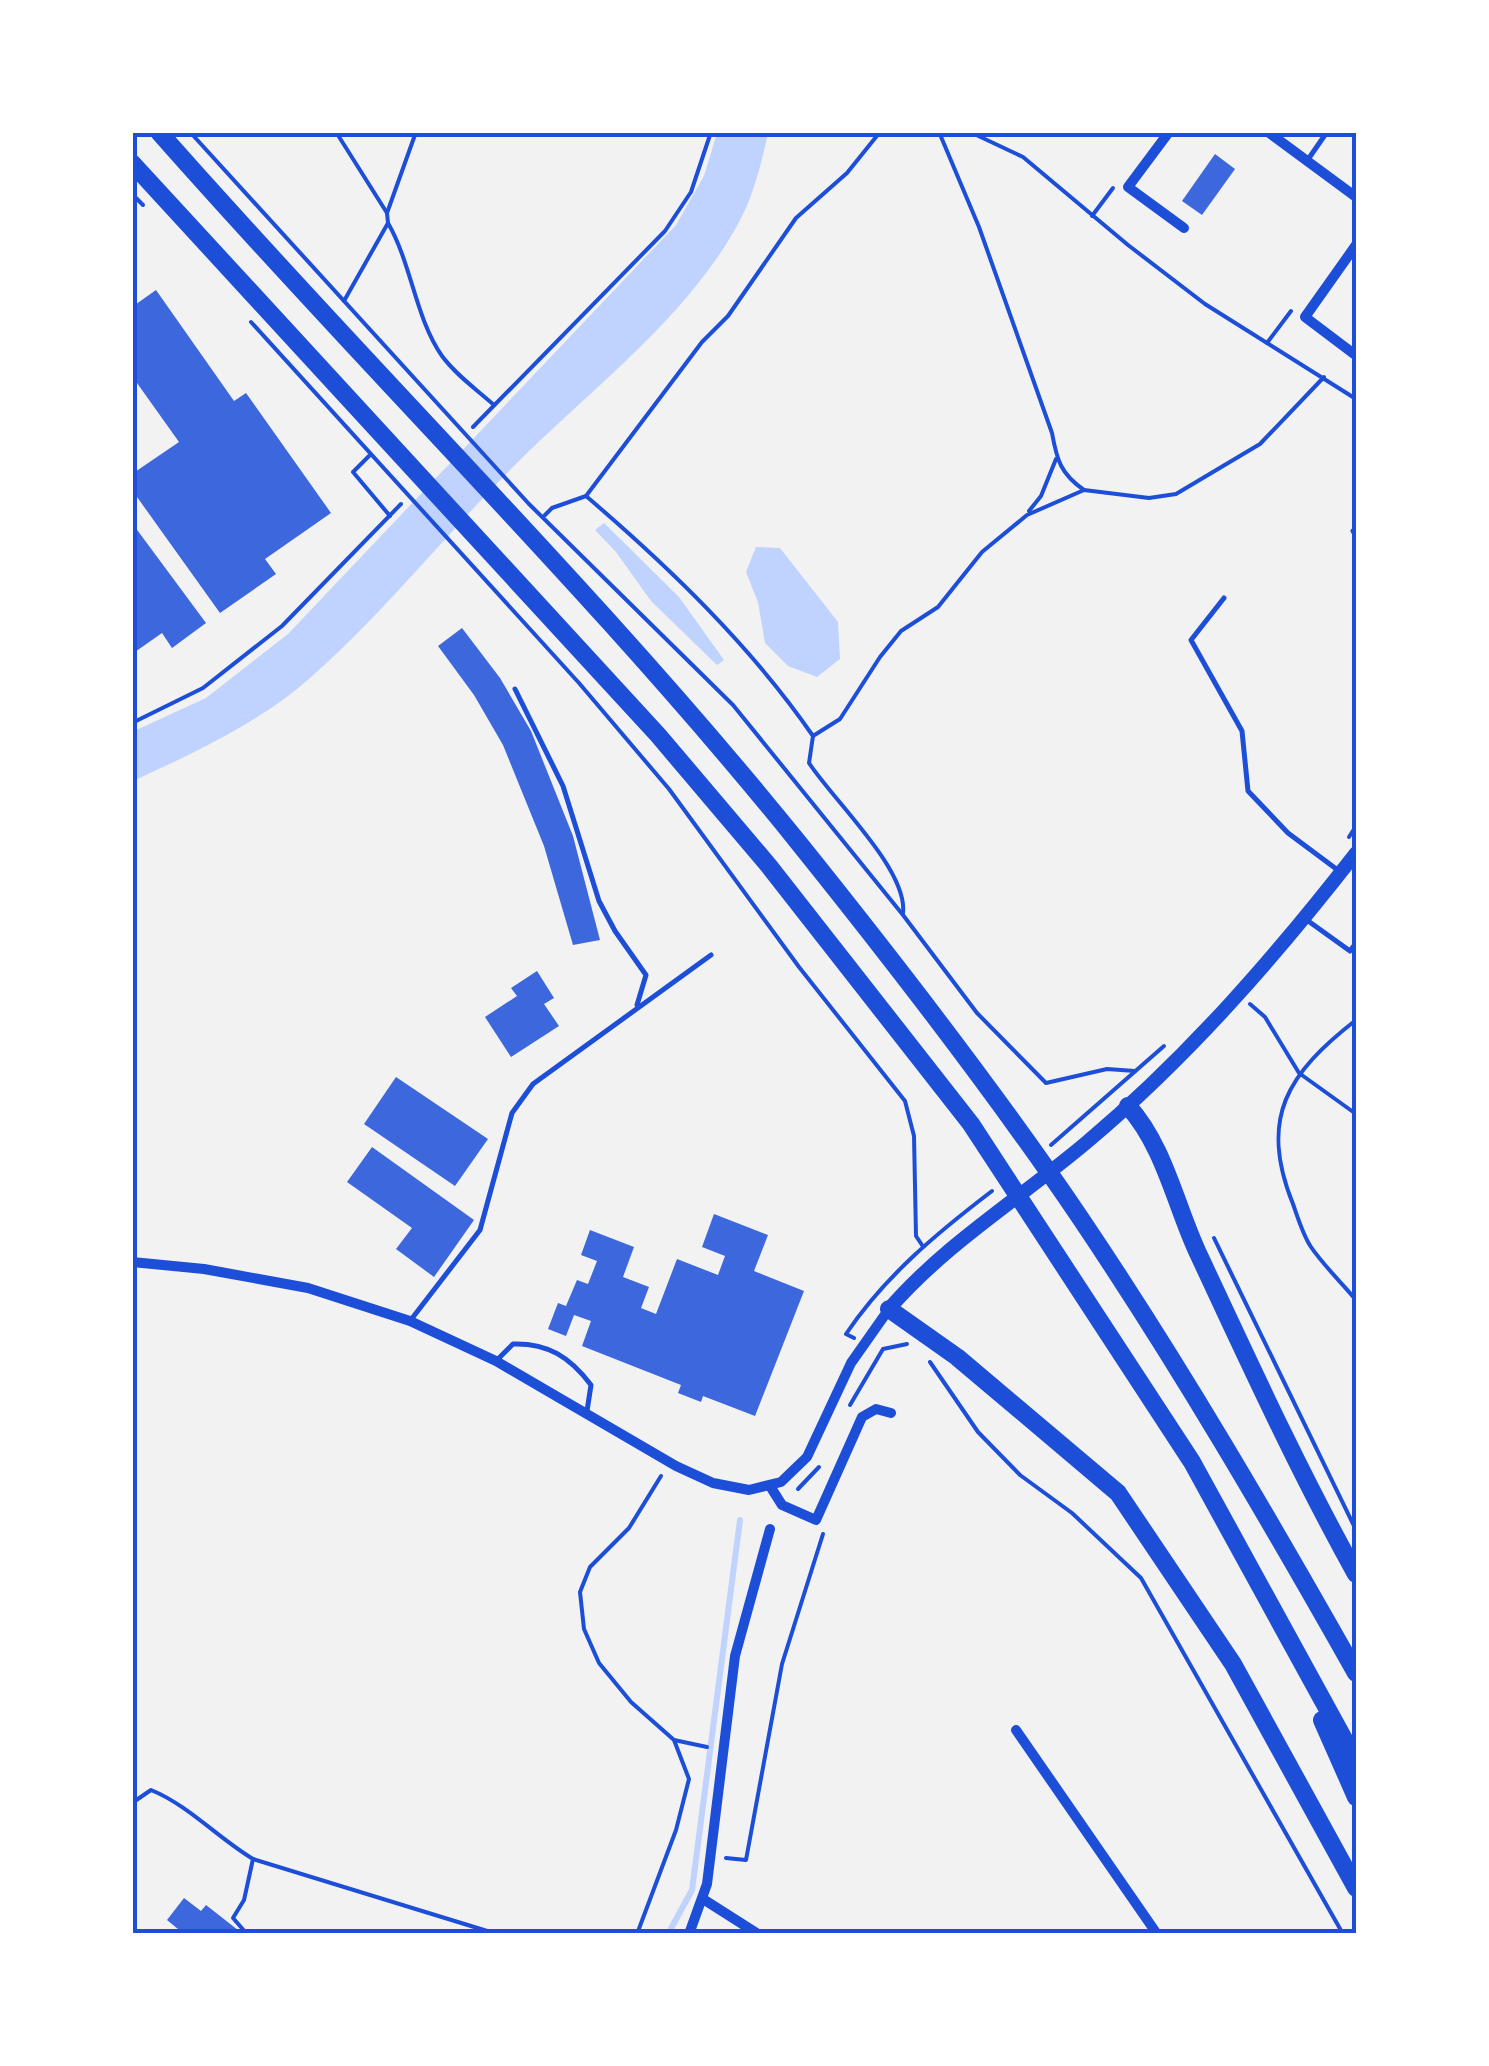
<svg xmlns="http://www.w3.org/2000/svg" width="1489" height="2066" viewBox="0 0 1489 2066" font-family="Cabin,sans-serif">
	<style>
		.water { fill: #bfd3fe }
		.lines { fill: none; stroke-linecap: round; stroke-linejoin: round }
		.stream { stroke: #bfd3fe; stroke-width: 6 }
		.building { fill: #3d67dc }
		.path { stroke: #1d4ed8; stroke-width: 4 }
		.service { stroke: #1d4ed8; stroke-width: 5 }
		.minor { stroke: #1d4ed8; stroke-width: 10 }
		.tertiary { stroke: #1d4ed8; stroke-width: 14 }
		.trunk { stroke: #1d4ed8; stroke-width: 18 }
		.neatline { fill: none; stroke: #1d4ed8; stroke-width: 4 }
	</style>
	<rect width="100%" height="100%" fill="#f2f2f2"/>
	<g class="water">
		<path d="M717,133H767V138C760,168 753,197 738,224C686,319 591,389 516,464C446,534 384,613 310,678C259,723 194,753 133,781L132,732L206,698L288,634L676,225L704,176Z"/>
		<path d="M604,523L679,597L724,660L717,665L651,601L616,552L595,530Z"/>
		<path d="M756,547L780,548L838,622L840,659L817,677L788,666L765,643L758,602L746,572Z"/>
	</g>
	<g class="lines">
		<path class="stream" d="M668,1934L692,1890L740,1520"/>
	</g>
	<g class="building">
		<path d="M1215,154L1235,169L1202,215L1182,201Z"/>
		<path d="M156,290L234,401L246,393L331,513L265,559L276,574L220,613L132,490V474L179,442L132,376V307Z"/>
		<path d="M132,523L206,623L172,648L162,633L132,654Z"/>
		<path d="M462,628L500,678L531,731L573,836L600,940L573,945L544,846L503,745L474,695L438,646Z"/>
		<path d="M537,971L554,998L544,1004L559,1026L511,1057L485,1017L517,996L511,988Z"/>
		<path d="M396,1077L488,1139L455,1186L364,1124Z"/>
		<path d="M372,1147L474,1220L434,1277L396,1249L412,1228L347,1182Z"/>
		<path d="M714,1214L768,1235L754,1271L804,1291L755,1416L703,1396L701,1402L678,1393L681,1385L582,1346L591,1321L574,1315L566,1336L548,1329L558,1303L566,1306L577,1280L588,1284L597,1261L581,1255L590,1230L634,1247L623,1277L649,1287L641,1308L656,1314L677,1259L718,1275L725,1256L702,1247Z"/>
		<path d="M184,1898L201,1911L206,1905L243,1934H184L167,1920Z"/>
	</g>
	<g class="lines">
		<g class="path">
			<path d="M190,132L529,504L733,705L903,915L977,1013L1046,1083L1107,1069L1135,1071"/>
			<path d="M336,132L387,213"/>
			<path d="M939,132L979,227L1052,433C1057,461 1061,474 1084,490"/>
			<path d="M970,132L1023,157L1128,245L1205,304L1356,399"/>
			<path d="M132,194L143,205"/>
			<path d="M1092,216L1113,188"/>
			<path d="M388,223C412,265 415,317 442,356C456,375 476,389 494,405"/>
			<path d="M344,301L388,223L387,213L416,132"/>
			<path d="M251,322L579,683L669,789L799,967L905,1101L914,1136L916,1236L922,1245"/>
			<path d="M1267,343L1291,311"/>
			<path d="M473,427L665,231L691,192L711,132"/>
			<path d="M369,456L353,472L390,516"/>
			<path d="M586,496C669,567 751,646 813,736L809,763C833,800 908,870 903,913"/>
			<path d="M1029,511L1041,496L1056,459"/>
			<path d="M545,515L552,508L586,496L702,342L728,316L796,218L847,173L880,132"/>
			<path d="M132,723L203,688L282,626L401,504"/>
			<path d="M813,736L840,719L880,657L901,631L938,607L982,552L1027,515L1084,490L1149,498L1176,494L1260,444L1324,377"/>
			<path d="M1349,837L1356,826"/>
			<path d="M1250,1004L1265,1017L1299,1073L1356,1114"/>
			<path d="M1356,1020C1288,1073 1258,1118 1293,1204C1298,1218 1303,1235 1311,1247C1324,1266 1342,1283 1356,1300"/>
			<path d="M1051,1145L1164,1046"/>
			<path d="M1214,1238L1356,1530"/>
			<path d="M854,1338L846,1334C885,1276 937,1233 992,1191"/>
			<path d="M930,1362L978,1432L1020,1475L1072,1513L1141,1578L1343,1934"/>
			<path d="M850,1405L883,1349L907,1344"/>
			<path d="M798,1489L819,1467"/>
			<path d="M674,1740L707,1747"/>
			<path d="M132,1803L151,1790C188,1805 218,1838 253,1859L497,1934"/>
			<path d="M726,1858L746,1860L782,1664L823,1534"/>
			<path d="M247,1934L233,1918L244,1900L253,1859"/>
			<path d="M637,1934L676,1830L689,1779L674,1740L631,1702L599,1663L584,1629L580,1592L590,1567L629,1528L661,1476"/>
		</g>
		<g class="service">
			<path d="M1309,158L1327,132"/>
			<path d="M1353,531L1356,536"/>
			<path d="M1224,598L1191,640L1242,731L1248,791L1288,833L1339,871"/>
			<path d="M515,689L563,786L599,901L615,931L646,975L637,1005"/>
			<path d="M1304,918L1350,951L1356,943"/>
			<path d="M410,1321L480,1230L512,1113L533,1084L711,955"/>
			<path d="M496,1361L513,1344C548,1343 570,1357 591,1385L587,1411"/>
		</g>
		<g class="minor">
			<path d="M1169,132L1128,187L1184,228"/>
			<path d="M1268,132L1356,197"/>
			<path d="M1354,354L1305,317L1356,245"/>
			<path d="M132,1262L204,1269L308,1288L410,1321L496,1361L676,1466L713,1483L749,1490L781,1482L807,1457L851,1363L889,1309"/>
			<path d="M770,1486L782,1505L816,1520L862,1417L876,1409L891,1413"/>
			<path d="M1016,1730L1157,1934"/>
			<path d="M703,1899L758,1934"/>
			<path d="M689,1934L707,1884L735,1656L770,1529"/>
		</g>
		<path class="tertiary" d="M889,1309C945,1244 1022,1197 1087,1142C1188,1057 1275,957 1356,853"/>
		<g class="trunk">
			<path d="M159,132C369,371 598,594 798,842C896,964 993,1089 1081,1219C1180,1366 1269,1519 1356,1673"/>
			<path d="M132,163L658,735L769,866L971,1124L1192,1462L1356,1761"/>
			<path d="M1128,1106C1164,1146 1175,1203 1197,1251C1248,1360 1298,1470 1356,1574"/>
			<path d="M889,1309L957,1357L1118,1493L1233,1664L1356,1888"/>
			<path d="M1322,1720L1356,1797"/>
		</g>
	</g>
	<rect width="1489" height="2066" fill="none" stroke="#ffffff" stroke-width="270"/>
	<rect x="135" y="135" width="1219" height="1796" class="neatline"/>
</svg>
